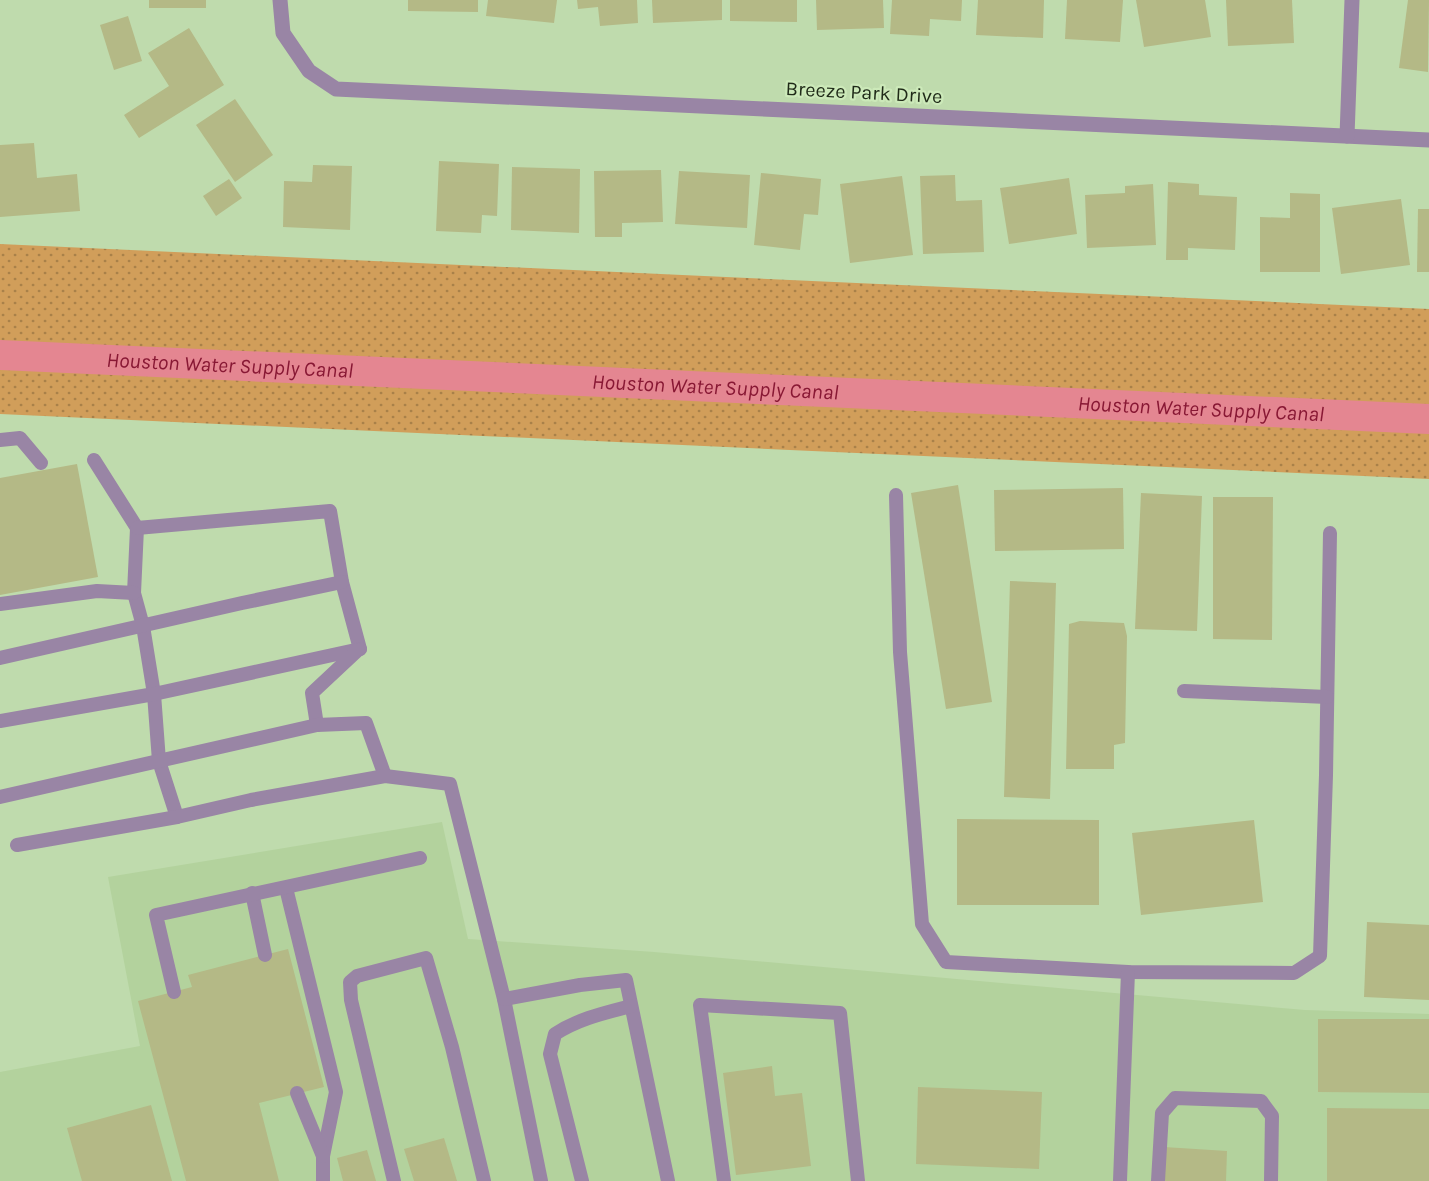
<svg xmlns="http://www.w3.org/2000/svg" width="1429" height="1181" viewBox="0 0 1429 1181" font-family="Karla,sans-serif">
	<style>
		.built { fill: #b3d29d }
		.grass { fill: url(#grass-dots) }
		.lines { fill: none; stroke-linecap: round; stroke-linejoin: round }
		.canal { stroke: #e48691; stroke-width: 30 }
		.building { fill: #b4b986 }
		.service { stroke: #9985a5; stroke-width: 14 }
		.minor { stroke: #9985a5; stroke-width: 15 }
		.labels { text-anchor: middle; stroke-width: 4.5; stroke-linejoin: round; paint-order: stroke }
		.street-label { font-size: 20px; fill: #1f2a18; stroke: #cce9b9 }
		.water-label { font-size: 21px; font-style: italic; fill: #881834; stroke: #cce9b9 }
	</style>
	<defs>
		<pattern id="grass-dots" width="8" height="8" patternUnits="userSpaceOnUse" patternTransform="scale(1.5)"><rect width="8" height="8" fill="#d19e5a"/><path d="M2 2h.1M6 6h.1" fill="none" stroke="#a98149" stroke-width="1.8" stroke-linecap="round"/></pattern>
	</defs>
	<rect width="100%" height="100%" fill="#bfdbad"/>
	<path class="built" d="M442,822L468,939L654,952L1305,1010L1429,1014V1181H0V1072L140,1046L108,877Z"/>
	<path class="grass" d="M0,244L1429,309V479L0,414Z"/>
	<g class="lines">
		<path class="canal" id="s1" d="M0,355L1429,419"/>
	</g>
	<g class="building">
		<rect x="149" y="0" width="57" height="8"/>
		<path d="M408,0H478V12L408,11Z"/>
		<path d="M488,0H557L554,23L486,16Z"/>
		<path d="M577,0H637L638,23L600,26L598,7L578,9Z"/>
		<path d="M652,0H722V20L653,23Z"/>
		<path d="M730,0H797V22L730,21Z"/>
		<path d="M816,0H883L884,28L817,30Z"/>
		<path d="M892,0H962L961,21L930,19L929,36L890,34Z"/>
		<path d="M978,0H1044L1043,38L976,35Z"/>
		<path d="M1067,0H1123L1120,42L1065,39Z"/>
		<path d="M1136,0H1205L1211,37L1144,47Z"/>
		<path d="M1226,0H1292L1294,43L1228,46Z"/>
		<path d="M1408,0H1429L1428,72L1399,68Z"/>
		<path d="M128,16L142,61L114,70L100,25Z"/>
		<path d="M189,28L224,85L139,138L124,115L169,86L148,53Z"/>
		<path d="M235,99L273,155L235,182L196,125Z"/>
		<path d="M34,143L37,178L77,174L80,211L0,217V145Z"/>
		<path d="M439,161L499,164L497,216L482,215L481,233L436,231Z"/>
		<path d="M313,165L352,166L350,230L283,227L284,181L312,182Z"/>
		<path d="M512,167L580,169L579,233L511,230Z"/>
		<path d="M661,170L663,222L622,223V237H595L594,171Z"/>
		<path d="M679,171L750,175L747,228L675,224Z"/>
		<path d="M761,173L821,179L818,215L804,214L800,250L754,245Z"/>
		<path d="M955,175L956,201L982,200L984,252L923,254L920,176Z"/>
		<path d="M902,176L913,255L850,263L840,184Z"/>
		<path d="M1069,178L1077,234L1009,244L1000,188Z"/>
		<path d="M229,179L242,198L216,216L203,196Z"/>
		<path d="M1168,182L1199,184V195L1237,197L1235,250L1188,248V260H1166Z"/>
		<path d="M1153,184L1156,245L1087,248L1085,195L1125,193V186Z"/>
		<path d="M1290,193L1320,194V272H1260V217L1290,218Z"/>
		<path d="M1401,199L1410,265L1341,274L1332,208Z"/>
		<path d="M1418,209H1429V272H1417Z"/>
		<path d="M77,464L98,577L0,595V478Z"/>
		<path d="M958,485L992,702L946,709L911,493Z"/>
		<path d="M1123,488L1124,549L995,551L994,490Z"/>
		<path d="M1141,493L1202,496L1197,631L1135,629Z"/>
		<path d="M1213,497H1273L1272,640L1213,639Z"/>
		<path d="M1010,581L1056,583L1050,799L1004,797Z"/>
		<path d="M1080,621L1124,623L1127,636L1125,743L1114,745V769H1066L1069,624Z"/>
		<path d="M957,819L1099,820V905H957Z"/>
		<path d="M1254,820L1263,902L1141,915L1132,833Z"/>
		<path d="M1367,922L1429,925V1000L1364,997Z"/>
		<path d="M288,949L324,1087L259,1103L279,1181H186L138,1001L192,987L188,975Z"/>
		<path d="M1318,1019H1429V1093L1318,1092Z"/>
		<path d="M772,1066L775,1096L802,1093L811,1166L736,1175L723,1073Z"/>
		<path d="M918,1087L1042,1092L1039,1169L916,1164Z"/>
		<path d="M151,1105L172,1181H82L67,1128Z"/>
		<path d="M1327,1108L1429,1109V1181H1327Z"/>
		<path d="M444,1138L457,1181H414L404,1149Z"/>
		<path d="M1164,1147L1227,1151L1226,1181H1163Z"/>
		<path d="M367,1150L376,1181H343L337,1158Z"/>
	</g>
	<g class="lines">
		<g class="service">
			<path d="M0,440L20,438L41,463"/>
			<path d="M94,460L137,528L134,593L143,626L154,694L159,761L177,817"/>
			<path d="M896,495L900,652L922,924L946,962L1128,972L1294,973L1320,956L1326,775L1330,533"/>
			<path d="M137,528L330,511L342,582L360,649"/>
			<path d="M0,604L97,591L134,593"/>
			<path d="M0,658L242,603L342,582"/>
			<path d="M1184,691L1327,697"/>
			<path d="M0,721L154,694L360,649"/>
			<path d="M317,725L312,693L358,650"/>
			<path d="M0,797L317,725L366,723L385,776"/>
			<path d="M17,845L177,817L251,800L385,776L450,784L504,999L541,1181"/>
			<path d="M286,888L336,1092L323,1156V1181"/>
			<path d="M252,893L265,955"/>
			<path d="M174,992L156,915L420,858"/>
			<path d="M504,999L580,985L626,980L668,1181"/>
			<path d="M297,1093L323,1156"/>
			<path d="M394,1181L351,1000L350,982L357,976L426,958L452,1047L484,1181"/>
			<path d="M582,1181L550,1054L555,1034C578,1019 604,1013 631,1006"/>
			<path d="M724,1181L700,1005L840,1013L858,1181"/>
			<path d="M1120,1181L1128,972"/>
			<path d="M1158,1181L1162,1113L1175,1098L1261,1101L1272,1116L1271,1181"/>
		</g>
		<g class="minor">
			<path d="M280,0L283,33L309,71L336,89L1429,140"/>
			<path d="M1347,136L1352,0"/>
		</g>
	</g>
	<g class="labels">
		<g class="street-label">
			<text transform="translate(864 92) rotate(3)" y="7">Breeze Park Drive</text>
		</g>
		<g class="water-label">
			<text dy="7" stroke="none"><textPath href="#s1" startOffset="230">Houston Water Supply Canal</textPath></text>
			<text dy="7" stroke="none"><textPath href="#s1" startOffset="716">Houston Water Supply Canal</textPath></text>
			<text dy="7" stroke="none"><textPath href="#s1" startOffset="1202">Houston Water Supply Canal</textPath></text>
		</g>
	</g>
</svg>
